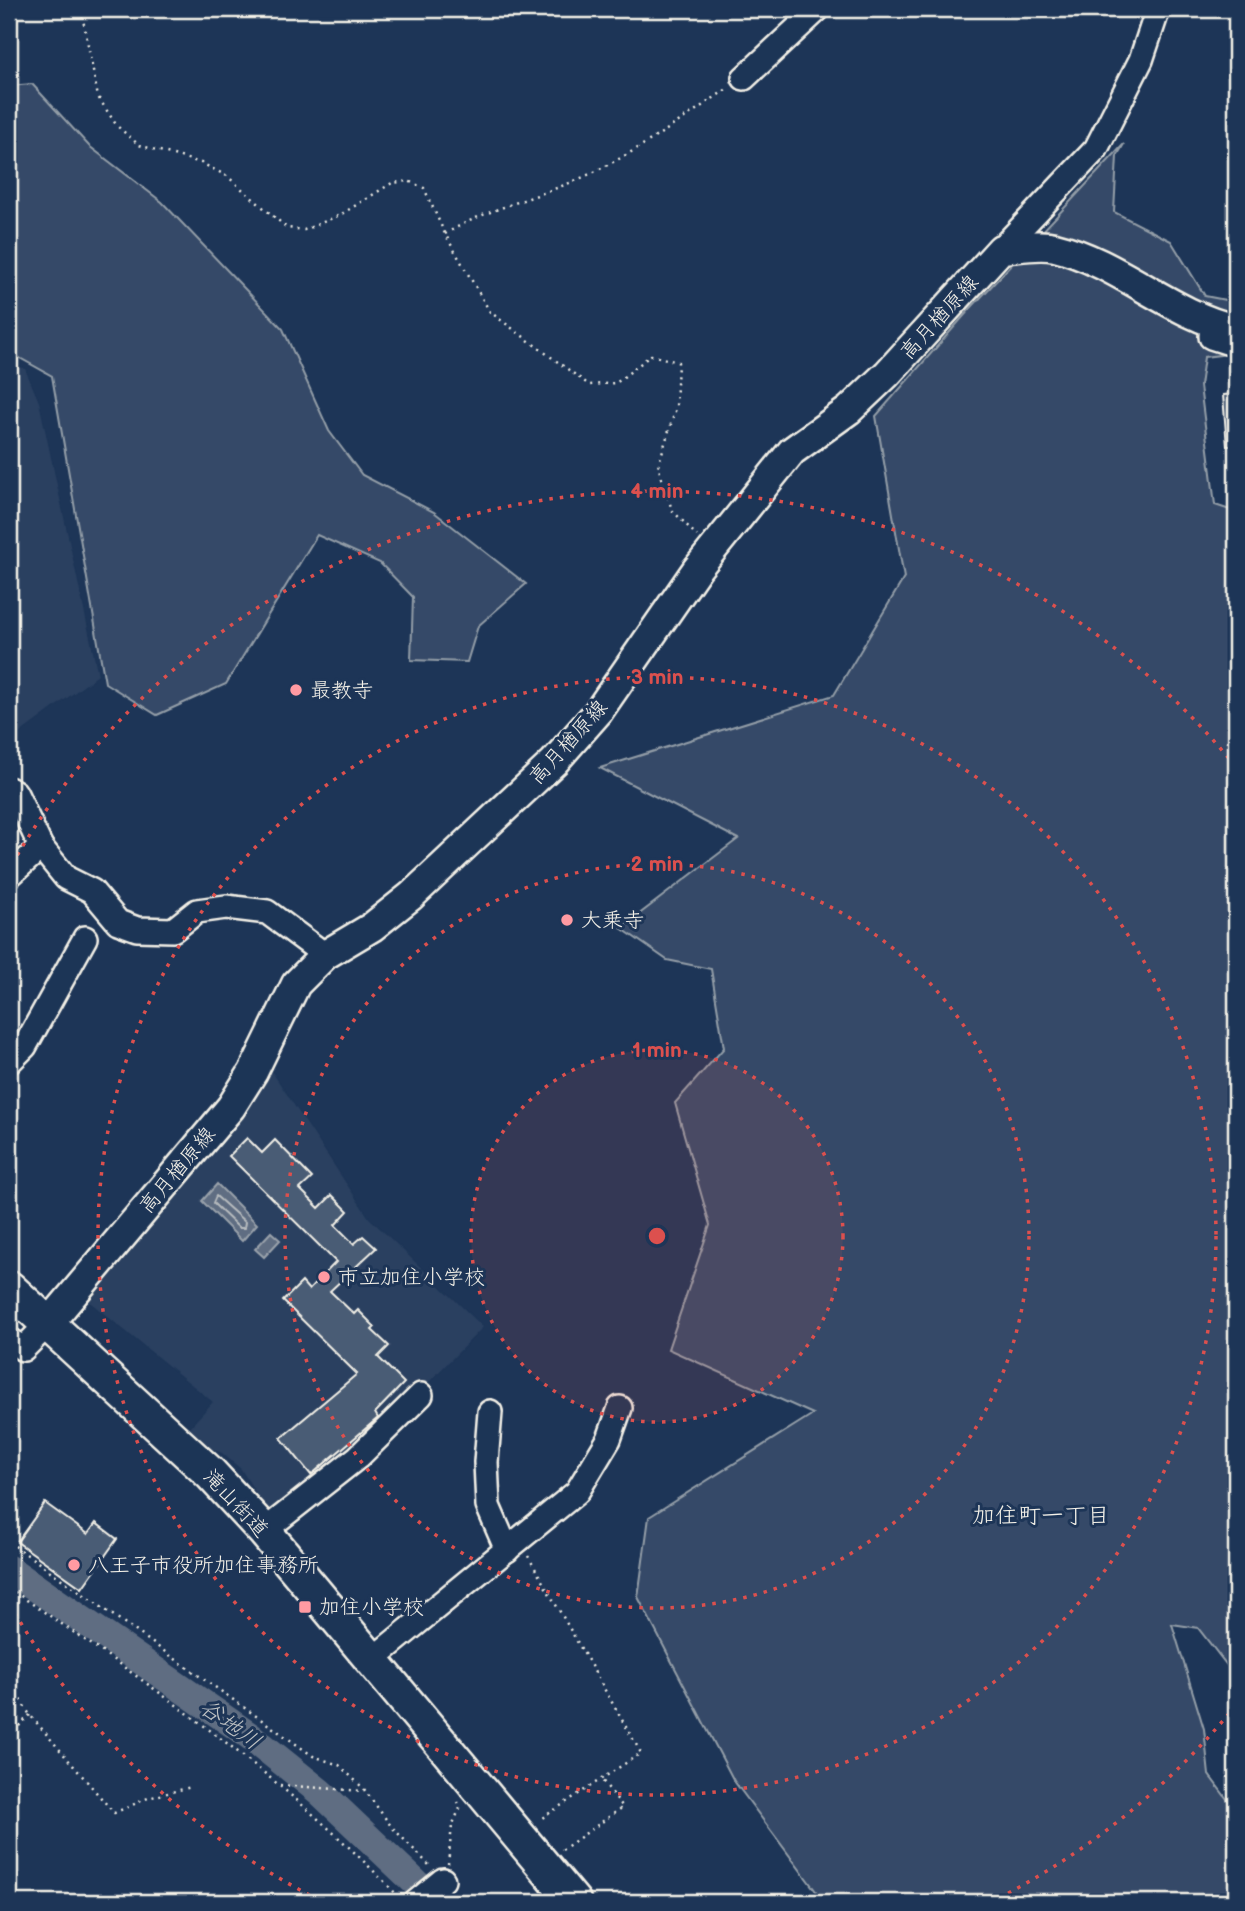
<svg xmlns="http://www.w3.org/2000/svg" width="1245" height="1911" viewBox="0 0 1245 1911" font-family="'Balsamiq Sans','Klee One',sans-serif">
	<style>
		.built { fill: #2a4060 }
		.green { fill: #354a67; stroke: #949ea8; stroke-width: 2 }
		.water { fill: #5e6d82; stroke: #9aa2ab; stroke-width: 2 }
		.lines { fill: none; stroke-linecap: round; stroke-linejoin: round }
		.shore { stroke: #b8bcbf; stroke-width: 2 }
		.river { stroke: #5e6d82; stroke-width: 28 }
		.building { fill: #485b74; stroke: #f4f1e8; stroke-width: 2 }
		.minor-casing { stroke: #f4f1e8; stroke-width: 28 }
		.major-casing { stroke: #f4f1e8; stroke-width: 33 }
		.highway-casing { stroke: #f4f1e8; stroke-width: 38 }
		.path { stroke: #f4f1e8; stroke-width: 2.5; stroke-dasharray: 2 5; stroke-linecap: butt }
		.minor { stroke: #1d3557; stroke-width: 23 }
		.major { stroke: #1d3557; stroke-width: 28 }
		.highway { stroke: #1d3557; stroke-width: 33 }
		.ring { fill: none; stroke: #dc504e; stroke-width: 3.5; stroke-dasharray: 3.5 7 }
		.poi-dot { fill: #ff9aa2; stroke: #1d3557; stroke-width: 2.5 }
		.labels { text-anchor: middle; stroke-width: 6; stroke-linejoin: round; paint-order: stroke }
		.street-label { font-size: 21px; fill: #f4f1e8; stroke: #1d3557 }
		.poi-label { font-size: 21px; fill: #f4f1e8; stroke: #1d3557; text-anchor: start }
		.neighbourhood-label { font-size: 23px; fill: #f4f1e8; stroke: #1d3557 }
		.water-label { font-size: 23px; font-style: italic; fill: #c0c3c4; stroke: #1d3557 }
		.centre { fill: #dc504e; stroke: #1d3557; stroke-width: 3.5 }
		.ring-label { font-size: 21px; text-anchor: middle; font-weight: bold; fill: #dc504e; stroke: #1d3557; stroke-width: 6; stroke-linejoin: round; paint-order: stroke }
	</style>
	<rect width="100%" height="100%" fill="#1d3557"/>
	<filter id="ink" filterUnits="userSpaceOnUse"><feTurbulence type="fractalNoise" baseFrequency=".0143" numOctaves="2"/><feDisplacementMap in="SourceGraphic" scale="14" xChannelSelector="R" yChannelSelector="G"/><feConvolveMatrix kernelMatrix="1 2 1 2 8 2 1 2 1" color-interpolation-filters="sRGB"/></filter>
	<g filter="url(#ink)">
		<g class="built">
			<path d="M9,362L25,369L39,402L98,675L9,741Z"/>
			<path d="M266,1063L369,1218L483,1327L428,1383L421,1395L275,1524L241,1469L222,1453L181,1437L213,1402L80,1294Z"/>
		</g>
		<g class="green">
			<path d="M32,84L89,146L162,202L283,329L329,431L362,475L434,512L526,584L478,626L467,662L411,660L413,597L380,563L317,535L226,684L157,715L105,683L52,376L9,352V86Z"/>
			<path d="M1124,144L1117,156L1114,212L1171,241L1205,296L1236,302V353L1204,357L1200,386L1215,505L1236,512V1677L1198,1628L1172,1624L1204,1729L1209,1775L1236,1811V1902H824L734,1781L638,1597L649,1517L813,1414L668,1349L710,1225L675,1103L724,1048L711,969L667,960L621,928L738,839L600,768L834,695L904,578L876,416L970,309Z"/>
		</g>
		<g class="water">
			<path d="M217,1184L257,1224L242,1241L202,1201Z"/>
			<path d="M271,1232L280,1240L264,1257L255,1249Z"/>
		</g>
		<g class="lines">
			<path class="shore" d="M216,1196L245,1222L244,1228H239L213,1203Z"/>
			<path class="river" d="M9,1569L250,1736L320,1792L436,1902"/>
		</g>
		<g class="building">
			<path d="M1236,394V446H1227L1223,395Z"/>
			<path d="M247,1138L262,1153L275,1140L312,1178L300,1189L319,1208L332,1195L348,1211L335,1225L354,1244L363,1236L376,1248L330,1291L354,1314L358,1310L375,1327L372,1330L389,1346L378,1357L404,1383L375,1413L378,1418L311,1475L281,1438L357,1374L283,1301L302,1282L309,1290L336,1262L229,1156Z"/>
			<path d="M45,1503L88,1534L96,1523L117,1539L82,1588L17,1542Z"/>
		</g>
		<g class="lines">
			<defs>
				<g id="minor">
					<path d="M744,78L818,9"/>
					<path d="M1001,249L1096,149L1141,60L1158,9"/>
					<path d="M1212,324L1211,337L1236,345"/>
					<path d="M9,789L15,792L41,847L66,878L92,891L118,922L137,929L173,930L197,911L226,907L267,912L325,955"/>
					<path d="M9,876L41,847"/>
					<path d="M9,1062L25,1046L85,938"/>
					<path d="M9,1339L23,1349L49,1323"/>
					<path d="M490,1412L486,1462L488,1506L507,1550"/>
					<path d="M264,1531L358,1457L421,1395"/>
					<path d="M373,1659L577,1492L609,1439L620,1408"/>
					<path d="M416,1902L443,1880"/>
				</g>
				<path id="major" d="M49,1323L231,1107L253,1072L296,984L325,955L372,927L411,896L554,762L598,712L697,569L792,451L849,410L887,374L1001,249C1017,248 1039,243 1055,247C1120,263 1171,315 1236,329"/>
				<path id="highway" d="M9,1288L211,1474L264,1531L574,1902"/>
			</defs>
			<use href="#minor" class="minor-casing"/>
			<use href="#major" class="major-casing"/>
			<use href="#highway" class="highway-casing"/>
			<g class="path">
				<path d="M81,9L98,97L117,126L139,145L201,163L227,176L287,228L304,230L340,215L392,183L408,181L424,188L445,234L490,312L589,385L616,383L651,355L678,362L676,408L658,466L672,510L697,536"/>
				<path d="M445,234C491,206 546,196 594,172C641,149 684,118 727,89"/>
				<path d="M9,1542L313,1756L339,1765L364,1789L391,1826L430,1866"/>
				<path d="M528,1556L641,1753L539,1820"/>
				<path d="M9,1588C147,1682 283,1775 399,1897"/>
				<path d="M9,1682L30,1715L114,1813L148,1798L191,1787"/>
				<path d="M9,1736L30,1715"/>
				<path d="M280,1785L364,1791"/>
				<path d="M562,1850L623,1807L601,1779"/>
				<path d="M448,1864L452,1826L460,1808L458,1802"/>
				<path d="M456,1894L464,1902"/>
			</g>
			<use href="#minor" class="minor"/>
			<use href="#major" class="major"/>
			<use href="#highway" class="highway"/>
		</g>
	</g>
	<circle cx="657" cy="1236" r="186" fill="#dc504e" fill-opacity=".12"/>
	<g class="ring">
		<circle cx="657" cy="1236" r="186"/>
		<circle cx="657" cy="1236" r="372"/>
		<circle cx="657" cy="1236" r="559"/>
		<path d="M1236 1705A745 745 0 0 1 995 1900M319 1900A745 745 0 0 1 12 1608M12 864A745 745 0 0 1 1236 767"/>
	</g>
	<g class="poi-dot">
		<circle cx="296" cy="690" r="7"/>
		<circle cx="567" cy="920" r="7"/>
		<circle cx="324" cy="1277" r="7"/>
		<circle cx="74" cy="1565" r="7"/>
		<rect x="298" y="1600" width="14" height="14" rx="3.5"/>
	</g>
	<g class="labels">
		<g class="street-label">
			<text transform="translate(939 317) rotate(-48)" y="7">高月楢原線</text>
			<text transform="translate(568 742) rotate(-48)" y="7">高月楢原線</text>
			<text transform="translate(177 1170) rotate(-50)" y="7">高月楢原線</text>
			<text transform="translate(236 1503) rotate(47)" y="7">滝山街道</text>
		</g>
		<g class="poi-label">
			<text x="310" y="697">最教寺</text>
			<text x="581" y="927">大乗寺</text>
			<text x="338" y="1284">市立加住小学校</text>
			<text x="88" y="1572">八王子市役所加住事務所</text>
			<text x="319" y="1614">加住小学校</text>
		</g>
		<g class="neighbourhood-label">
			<text x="1041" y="1523">加住町一丁目</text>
		</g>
		<g class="water-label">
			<text transform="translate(231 1724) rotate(36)" y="8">谷地川</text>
		</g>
	</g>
	<circle cx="657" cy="1236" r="10" class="centre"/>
	<g class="ring-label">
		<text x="657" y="498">4 min</text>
		<text x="657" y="684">3 min</text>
		<text x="657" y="871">2 min</text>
		<text x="657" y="1057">1 min</text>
	</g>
	<rect width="1245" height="1911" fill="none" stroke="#1d3557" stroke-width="35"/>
	<rect x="18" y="18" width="1210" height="1876" fill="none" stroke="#f4f1e8" stroke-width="2.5" filter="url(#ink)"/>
</svg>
